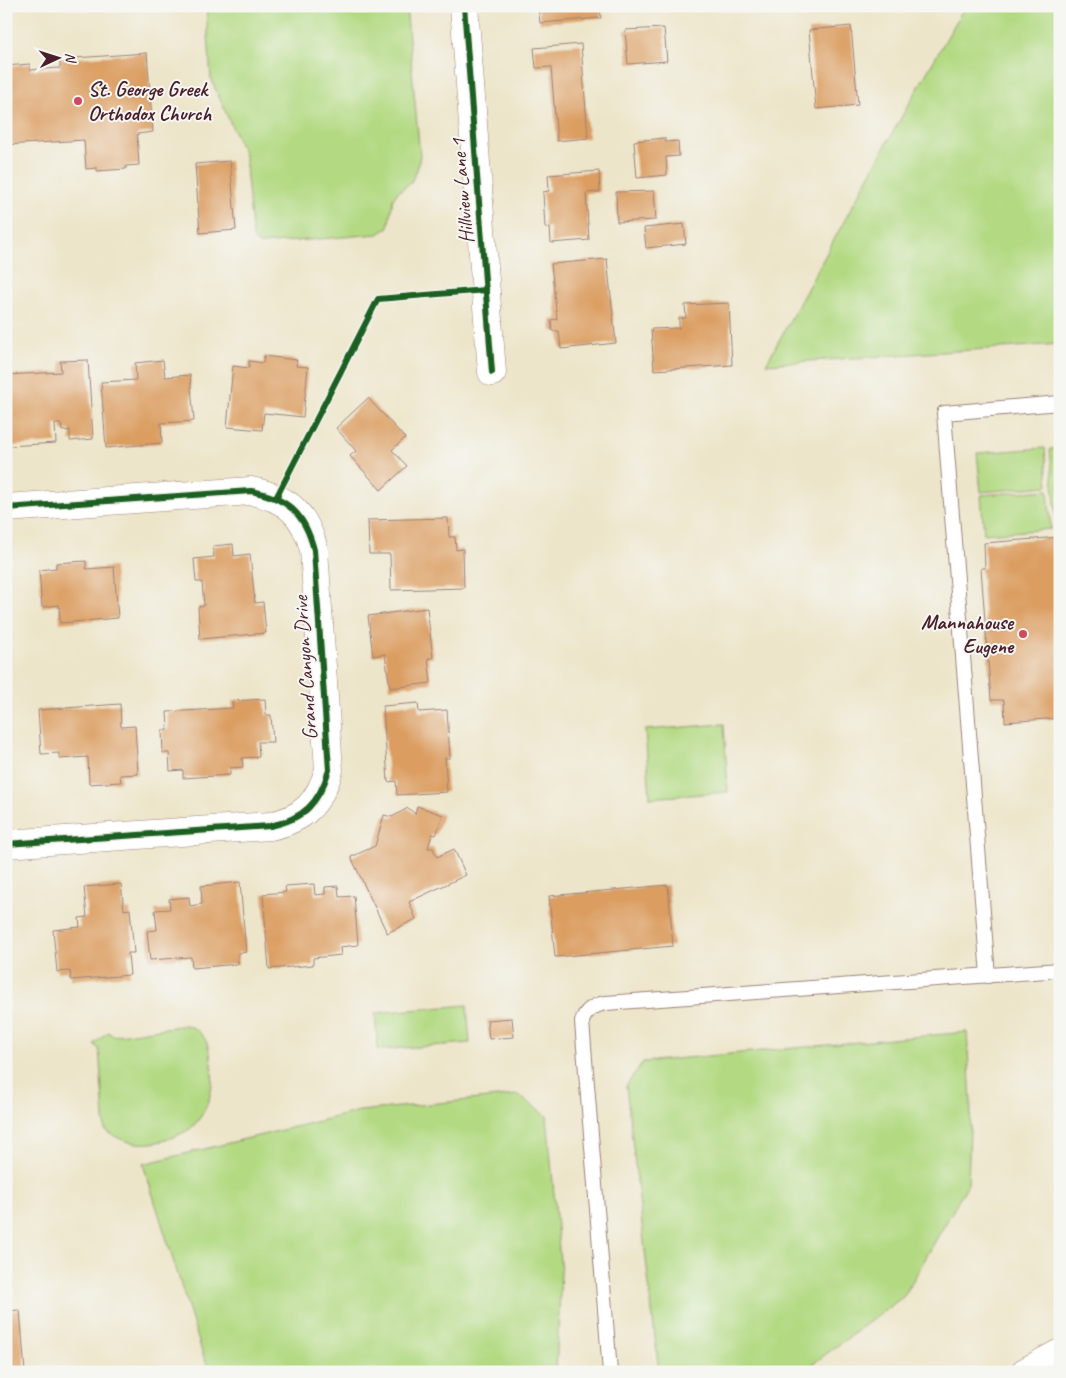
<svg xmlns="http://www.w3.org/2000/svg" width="1066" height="1378" viewBox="0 0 1066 1378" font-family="Caveat,sans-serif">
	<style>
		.green { fill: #b3da83; stroke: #7e7c57 }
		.building { fill: #db9d61 }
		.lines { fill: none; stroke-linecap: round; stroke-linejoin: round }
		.lane-casing { stroke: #9c827a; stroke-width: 16 }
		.street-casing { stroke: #9c827a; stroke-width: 29 }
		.secondary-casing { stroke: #9c827a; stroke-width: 29 }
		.lane { stroke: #fff; stroke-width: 14 }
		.street { stroke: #fff; stroke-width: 28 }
		.secondary { stroke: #fff; stroke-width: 28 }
		.cycleway-casing { stroke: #f6f6f2; stroke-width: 9 }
		.cycleway { stroke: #1b5e20; stroke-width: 6 }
		.poi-dot { fill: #d1495b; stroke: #f6f6f2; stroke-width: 2 }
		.labels { text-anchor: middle; stroke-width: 4; stroke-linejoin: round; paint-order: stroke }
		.poi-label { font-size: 21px; font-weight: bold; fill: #4a1f2b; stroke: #f6f6f2; text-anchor: start }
		.street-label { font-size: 21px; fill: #4a1f2b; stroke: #f6f6f2 }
	</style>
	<rect width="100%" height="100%" fill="#f6f6f2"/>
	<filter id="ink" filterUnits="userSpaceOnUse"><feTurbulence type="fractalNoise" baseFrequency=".02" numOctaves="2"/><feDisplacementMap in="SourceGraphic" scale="10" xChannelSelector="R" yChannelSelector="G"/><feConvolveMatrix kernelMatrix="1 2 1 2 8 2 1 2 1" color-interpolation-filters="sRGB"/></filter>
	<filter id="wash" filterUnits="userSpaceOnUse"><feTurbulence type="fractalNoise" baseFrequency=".0096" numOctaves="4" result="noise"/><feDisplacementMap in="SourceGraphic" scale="20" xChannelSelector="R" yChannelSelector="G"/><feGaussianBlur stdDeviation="1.12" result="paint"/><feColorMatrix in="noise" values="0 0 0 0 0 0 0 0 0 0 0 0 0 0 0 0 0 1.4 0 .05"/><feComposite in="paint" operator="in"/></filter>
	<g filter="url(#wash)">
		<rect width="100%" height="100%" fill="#ede5c9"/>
		<g class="green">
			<path d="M206,6H406L420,156L417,170L411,182L397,193L393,199L388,228L378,234L261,244C254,242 253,238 252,231L245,156L211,79Z"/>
			<path d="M965,6H1060V344L766,364L893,132Z"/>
			<path d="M1045,448L1048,486L981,492L977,453Z"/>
			<path d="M1060,448V526H1057L1050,449Z"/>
			<path d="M1048,490L1051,529L984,534L981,495Z"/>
			<path d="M724,724L728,792L650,798L645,730Z"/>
			<path d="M467,1005L470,1043L378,1050L375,1013Z"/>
			<path d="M186,1025C191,1027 196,1029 200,1033C206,1038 208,1046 210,1053C216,1078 212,1106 194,1125C190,1130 183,1133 178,1135C153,1147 128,1147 105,1130L99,1049L94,1044L108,1032L113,1036Z"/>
			<path d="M967,1032L971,1103L968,1184L904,1296L802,1372H659L626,1086L643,1062Z"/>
			<path d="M518,1095L547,1116L561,1272L556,1372H213L204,1358L143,1164L360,1111Z"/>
		</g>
		<g id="blocks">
			<g class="building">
				<path d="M538,6H600L601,18L540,23Z"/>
				<path d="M851,26L858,105L816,109L809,30Z"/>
				<path d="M664,28L667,61L628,64L625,30Z"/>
				<path d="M581,44L588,138L557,141L551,67L536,68L534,48Z"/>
				<path d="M147,53L153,132L137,134L139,165L126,166V169L97,171V168L86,169L84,140L6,145V66L30,64V70L60,68V59Z"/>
				<path d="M665,138V142L678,141L679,156L666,157L667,175L637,178L634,141Z"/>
				<path d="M230,161L236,230L200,233L195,164Z"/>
				<path d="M599,171L600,192L586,193L589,240L551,243L550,227L545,228L543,192L549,191L548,175Z"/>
				<path d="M654,191L656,220L617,222L616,192Z"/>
				<path d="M684,224L686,244L646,248L644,228Z"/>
				<path d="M607,259L616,343L561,349L559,331H552L551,320L557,319L551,264Z"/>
				<path d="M729,303L732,365L654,370L651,329L679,328V318H686L685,305Z"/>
				<path d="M264,356L297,360L296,366L308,367L303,417L264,413L262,430L227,427L233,366L249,368V361L263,363Z"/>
				<path d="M88,360L93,439L70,441V430L62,431L61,424H55L56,443L9,446L6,375L61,372L60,361Z"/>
				<path d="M163,360L165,377L190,375L194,421L161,423L162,443L106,448L101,382L136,380L135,363Z"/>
				<path d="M368,398L405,438L392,450L407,466L381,490L350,456L356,451L336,428Z"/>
				<path d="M448,518L449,537H455L456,550L463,549L464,588L391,590L390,554H369L368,520Z"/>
				<path d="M1060,537V718L1005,722L1004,700H991L981,568H985L984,543Z"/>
				<path d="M233,544L234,556L250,554L255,603L263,602L266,633L200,639L198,607L204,606L202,582H196L194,559L214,557L213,546Z"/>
				<path d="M86,561V569L114,567L118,618L60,623L59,605L42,607L39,570L56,568V563Z"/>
				<path d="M427,608L433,658H428L431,683L390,688L385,654L373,656L368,616Z"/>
				<path d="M265,699L266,715H271L273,742H258L259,757L242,758L243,767L230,768V775L183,778V770L170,771L169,753H163L162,730H168L167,712L233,708L232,701Z"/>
				<path d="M418,703L419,712L447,710L450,758H445L447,792L397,795L396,781L388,782L383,706Z"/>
				<path d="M120,704L121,727L135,726L138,774L120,775L121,782L89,784L88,757L59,759V753L41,754L38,710Z"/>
				<path d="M417,806L443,815L436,835L432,834L428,848H433L437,857L454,849L466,875L409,902L416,919L387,933L351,857L375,846L384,815L392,817L408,808L415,814Z"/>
				<path d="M240,882L246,952L238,953V964L192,968L191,957L150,960L147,931L157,930L155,910L170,909L169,899L189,897L190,906L202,904L201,886Z"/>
				<path d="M121,884L124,910L130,909L134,953H128L130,975L71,980L70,971L57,972L53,930L80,927L79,918L87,917L84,887Z"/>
				<path d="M314,884L315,895L325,894V887L338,886L339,897L354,896L358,945L340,947L341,955L313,958V965L269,969L263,894L286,892L285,886Z"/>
				<path d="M668,885L673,946L555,957L549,896Z"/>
				<path d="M512,1018L514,1037L489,1039L487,1020Z"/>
				<path d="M20,1310L25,1372H6V1311Z"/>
			</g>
		</g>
	</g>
	<g filter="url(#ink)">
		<use href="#blocks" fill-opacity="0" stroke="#9c827a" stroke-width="1"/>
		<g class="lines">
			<defs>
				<g id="lane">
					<path d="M988,976L944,413L1060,403"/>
					<path d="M610,1372L582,1022C585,1010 594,1005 606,1003L1060,970"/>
				</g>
				<g id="street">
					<path d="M464,6L492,372"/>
					<path d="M6,508L251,491C288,498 305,514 314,550L329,770C319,803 304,819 270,826L6,844"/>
				</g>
				<path id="secondary" d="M1025,1372L1060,1353"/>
			</defs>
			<use href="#lane" class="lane-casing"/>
			<use href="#street" class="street-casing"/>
			<use href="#secondary" class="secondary-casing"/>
			<use href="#lane" class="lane"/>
			<use href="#street" class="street"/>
			<use href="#secondary" class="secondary"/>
			<defs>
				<g id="cycleway">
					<path d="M464,6L492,372"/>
					<path d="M276,498L378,299L486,290"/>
					<path d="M6,508L251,491C288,498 305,514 314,550L329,770C319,803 304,819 270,826L6,844"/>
				</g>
			</defs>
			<use href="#cycleway" class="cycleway-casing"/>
			<use href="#cycleway" class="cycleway"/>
		</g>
	</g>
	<g class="poi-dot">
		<circle cx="78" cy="101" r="5"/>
		<circle cx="1023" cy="634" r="5"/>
	</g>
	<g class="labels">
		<g class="poi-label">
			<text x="88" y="96">St. George Greek<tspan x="88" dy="24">Orthodox Church</tspan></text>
			<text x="1013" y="629" text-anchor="end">Mannahouse<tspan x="1013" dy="24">Eugene</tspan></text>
		</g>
		<g class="street-label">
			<text transform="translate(462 191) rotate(-95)" y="7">Hillview Lane 1</text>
			<text transform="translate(305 668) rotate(-94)" y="7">Grand Canyon Drive</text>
		</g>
	</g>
	<rect width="1066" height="1378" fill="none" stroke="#f6f6f2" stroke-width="25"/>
	<g transform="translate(58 58) rotate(86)" stroke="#f6f6f2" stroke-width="4" paint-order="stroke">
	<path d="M0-4L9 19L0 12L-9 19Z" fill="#4a1f2b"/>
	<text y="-8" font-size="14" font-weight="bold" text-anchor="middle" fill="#4a1f2b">N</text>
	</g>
</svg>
